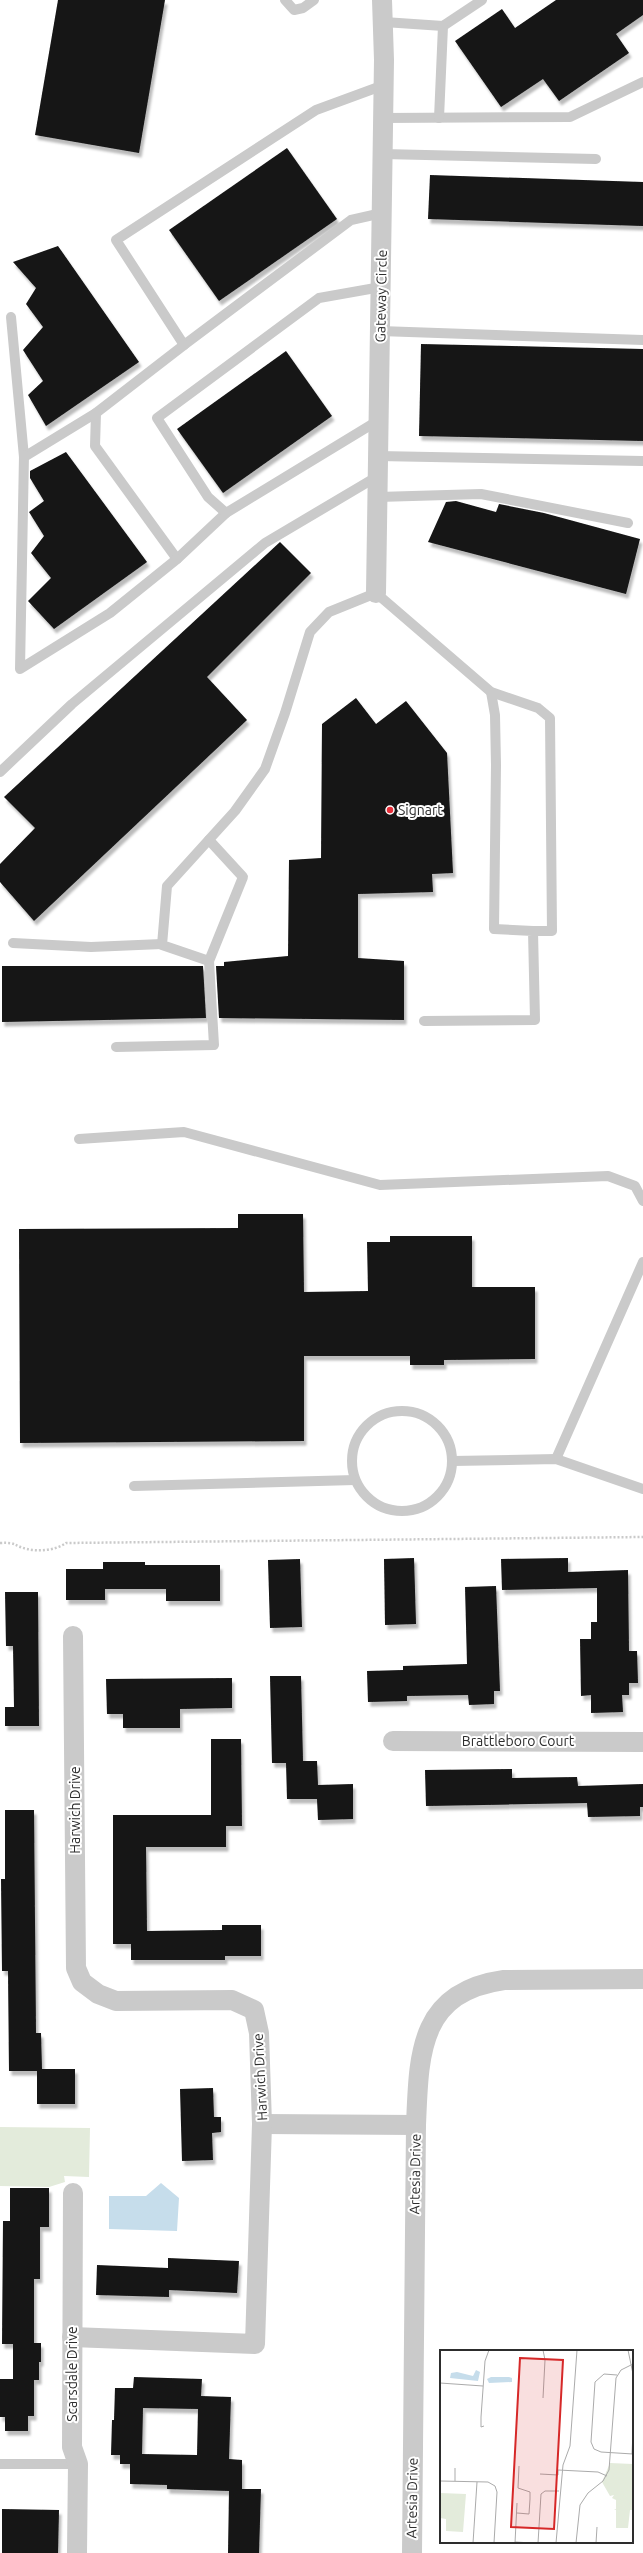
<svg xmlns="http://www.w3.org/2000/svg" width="643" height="2553" viewBox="0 0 643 2553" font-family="Ubuntu,sans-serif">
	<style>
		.green { fill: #e3ebdb }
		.water { fill: #c6ddeb }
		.building { fill: #141414; fill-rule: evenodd; filter: url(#shadow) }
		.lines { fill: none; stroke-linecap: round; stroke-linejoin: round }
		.path { stroke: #cacaca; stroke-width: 2.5; stroke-dasharray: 2 2; stroke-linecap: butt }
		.lane { stroke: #cacaca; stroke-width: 10 }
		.street { stroke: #cacaca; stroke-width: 20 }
		.poi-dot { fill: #e62e39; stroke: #fff; stroke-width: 1.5 }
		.labels { text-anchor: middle; stroke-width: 4; stroke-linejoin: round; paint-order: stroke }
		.street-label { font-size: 14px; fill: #2d2d2d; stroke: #fff }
		.poi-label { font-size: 14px; fill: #2d2d2d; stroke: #fff; text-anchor: start }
		.inset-road { fill: none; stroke: #ababab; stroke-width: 1 }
		.view { fill: #d62828; fill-opacity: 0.15; stroke: #d62828; stroke-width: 2 }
		.inset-edge { fill: none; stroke: #2d2d2d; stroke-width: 2 }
	</style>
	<defs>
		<filter id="shadow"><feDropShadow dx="2.5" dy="4.5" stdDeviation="1" flood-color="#0004"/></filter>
	</defs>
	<rect width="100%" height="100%" fill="#fff"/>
	<path class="green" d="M0,2127L90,2128L89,2177L64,2176L65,2182L49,2187L0,2186Z"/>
	<path class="water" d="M161,2183L179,2198L177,2231L109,2229V2196H146Z"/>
	<g class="building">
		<path d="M58,0H165L139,153L35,135Z"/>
		<path d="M556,0H643V15L616,34L629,53L559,101L543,79L501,107L455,41L502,9L515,28Z"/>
		<path d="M287,148L337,219L219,301L169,230Z"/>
		<path d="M430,175L643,182V226L428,219Z"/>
		<path d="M58,246L139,362L46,426L28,395L43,381L23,350L43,327L26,304L36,288L13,262Z"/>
		<path d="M421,344L643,349V441L419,436Z"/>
		<path d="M286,351L332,416L223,493L177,429Z"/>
		<path d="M66,452L147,562L54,629L28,601L51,578L31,553L44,536L29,512L44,501L30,478V471Z"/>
		<path d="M456,501L496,512L499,504L544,513L640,539L626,594L428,542L446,502Z"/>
		<path d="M280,542L311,573L207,677L247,720L34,921L0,882V864L35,828L4,797Z"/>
		<path d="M356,698L376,724L406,701L447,753L453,873L432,874L433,892L358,894V958L404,961V1020L219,1018L216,966H224V962L288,956L289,860L321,858L322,724Z"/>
		<path d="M2,966H203L206,1018L2,1022Z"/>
		<path d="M238,1214H303L304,1292L368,1291L367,1242H390V1236H472V1287H535V1359L444,1360V1365H410V1356H304V1441L20,1443L19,1229L238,1228Z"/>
		<path d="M414,1558L416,1624L385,1625L384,1559Z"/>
		<path d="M568,1558V1572L628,1570L629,1651H637L638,1683H629V1695H622L623,1712L591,1713V1695L581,1696L580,1639H591V1622H597V1588L502,1590L501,1559Z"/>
		<path d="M300,1559L302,1627L270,1628L268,1560Z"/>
		<path d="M103,1562H145V1565H220V1601H166V1589H105V1600H66V1569H103Z"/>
		<path d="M496,1586L500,1691H494V1704L469,1705L468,1695L407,1696V1701L368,1702L367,1671L403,1670V1666L467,1664L465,1587Z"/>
		<path d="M5,1592H38L39,1726H5V1707H14L13,1646H6Z"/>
		<path d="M270,1676H301L303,1761H317L318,1785L353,1784V1819L318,1820L317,1799H287L286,1763H272Z"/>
		<path d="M232,1678V1708L180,1709V1728H123V1714H107L106,1679Z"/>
		<path d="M211,1739H241L242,1826H226V1847H146L147,1931L222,1930V1925H261V1956H225V1960H131V1944H113V1815H211Z"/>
		<path d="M512,1769V1778L577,1777L578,1786L643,1784V1807H640V1816L588,1817L587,1803L426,1806L425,1770Z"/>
		<path d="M5,1810H34L36,2033H41L42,2069H75V2104H37V2071H9L8,1971H2L1,1879H5Z"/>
		<path d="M213,2088L214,2117H221V2132L212,2133L213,2160L182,2161L180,2089Z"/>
		<path d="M10,2188H49V2227H40V2279H34V2343H41V2362H39V2380H34V2416H28V2431H5V2417H0V2379H13V2344H2L3,2221H10Z"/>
		<path d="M168,2258L239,2261L237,2293L169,2290V2297L96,2295L97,2265L168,2268Z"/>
		<path d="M134,2377L202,2379L201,2396L231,2397L229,2459L242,2460V2489H261L259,2553H228L229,2491L167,2489V2485L130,2484V2464H120V2455H111L112,2420H114L115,2388H133ZM143,2408L198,2409L197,2455L142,2454Z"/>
		<path d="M2,2509L59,2510L58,2553H2Z"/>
	</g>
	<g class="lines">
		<path class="path" d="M0,1543C17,1542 14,1546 27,1549C40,1552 56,1550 66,1543L643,1537"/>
		<g class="lane">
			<path d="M285,0L294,10L303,8L314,0"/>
			<path d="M384,22L443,26L482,0"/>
			<path d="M383,118L570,117L643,82"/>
			<path d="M439,118L443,26"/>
			<path d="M383,154L596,159"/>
			<path d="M382,213L351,220L184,345L116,240L316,110L384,85"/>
			<path d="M11,317L24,457L96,413"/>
			<path d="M380,331L643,340"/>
			<path d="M184,345L96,413L95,446L177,559L226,513"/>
			<path d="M379,420L226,513L208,497L157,418L319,298L381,287"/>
			<path d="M24,455L20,669L110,613L177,559"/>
			<path d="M378,456L643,461"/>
			<path d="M378,497L481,494L628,523"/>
			<path d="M0,772L72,704L265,543L378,476"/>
			<path d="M209,840L243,877L209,961"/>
			<path d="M13,943L91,947L162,944"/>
			<path d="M424,1021L535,1020L533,931L494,929L496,765L495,715L491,692"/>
			<path d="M116,1047L214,1045L209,961L162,945L167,886L235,811L265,769L285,713L310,632L329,612L376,593L491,692L538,708L550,718L552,931H533"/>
			<path d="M79,1139L184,1132L380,1185L608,1176L635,1186L643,1201"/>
			<circle cx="402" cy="1461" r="50"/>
			<path d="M556,1459L643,1262"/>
			<path d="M453,1461L556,1459L643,1489"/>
			<path d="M134,1486L355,1480"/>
			<path d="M0,2464H78"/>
		</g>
		<g class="street">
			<path d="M376,593L384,60L382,0"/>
			<path d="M393,1741L643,1742"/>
			<path d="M262,2124L416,2125"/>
			<path d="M73,2193L72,2447L78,2464L77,2553"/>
			<path d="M72,2337L255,2344L262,2124L259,2033L254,2010L232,2000L116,2001L98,1994L82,1982L76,1968L73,1636"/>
			<path d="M412,2553L416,2125C419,2055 418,1992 504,1980L643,1979"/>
		</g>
	</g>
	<circle class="poi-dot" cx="390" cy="810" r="4"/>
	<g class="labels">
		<g class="street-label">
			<text transform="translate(381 296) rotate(-89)" y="5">Gateway Circle</text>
			<text x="518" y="1746">Brattleboro Court</text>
			<text transform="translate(75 1810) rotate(-90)" y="5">Harwich Drive</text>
			<text transform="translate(260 2077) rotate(-93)" y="5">Harwich Drive</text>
			<text transform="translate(415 2174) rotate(-89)" y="5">Artesia Drive</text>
			<text transform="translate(72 2374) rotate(-90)" y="5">Scarsdale Drive</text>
			<text transform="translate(412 2498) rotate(-89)" y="5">Artesia Drive</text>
		</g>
		<g class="poi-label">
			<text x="398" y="815">Signart</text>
		</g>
	</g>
	<g transform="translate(440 2350)">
		<rect width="193" height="193" fill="#fff"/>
		<path d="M170,113L193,114V160H190L188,178H176V160L174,159H176V150L172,148L174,145L170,146L162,132ZM0,143L26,144L23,182L6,181V169L0,168Z" fill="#e3ebdb"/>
		<path d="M36,20L40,22L38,31L10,28L11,23L17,22L33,26ZM51,27H69L72,28V32L49,33L47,29Z" fill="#c6ddeb"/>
		<path class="inset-road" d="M103,0L105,10L103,48M188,0L193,24M177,25L164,24L155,32L151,92L154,99L161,102L193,104M0,33L43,36M44,76L41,77V67L45,11L49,0M192,104L193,82M100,124L118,125V120L158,122L167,126M0,131L48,132L55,136L57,142L54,193M15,131V118M77,163L89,164L90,149V142L78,138L79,116M75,192L92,193M33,193L37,132M75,193L77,153M98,193L101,144L105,141H119M116,193L123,115L130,96L137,0M136,193L140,155L148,143L163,131L169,120L176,28L181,20L193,14M156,193L157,177"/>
		<path class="view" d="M80,8L123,10L114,179L71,177Z"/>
		<rect width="193" height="193" class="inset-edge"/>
	</g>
</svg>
